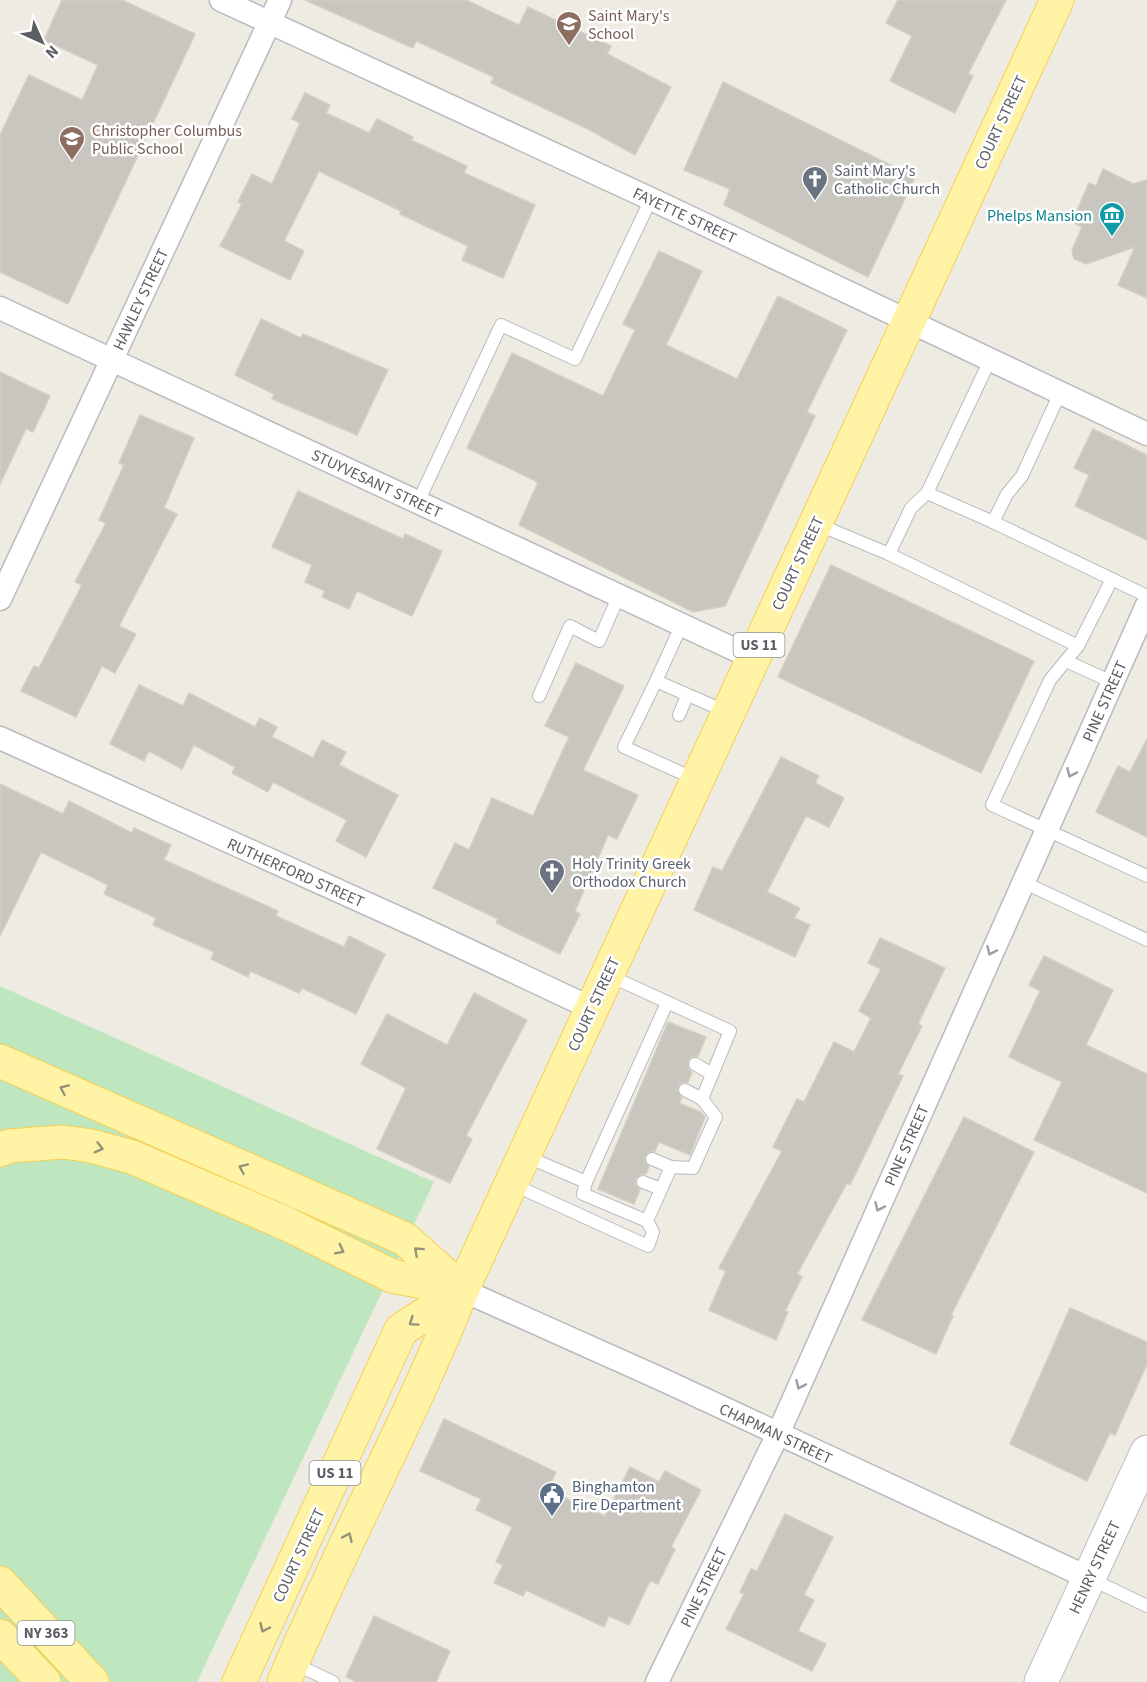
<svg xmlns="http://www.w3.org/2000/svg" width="1147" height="1682" viewBox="0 0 1147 1682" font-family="'Source Sans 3',sans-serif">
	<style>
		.green { fill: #bee7bf }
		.building { fill: #c9c6bf; stroke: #d3cec0; stroke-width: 1.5 }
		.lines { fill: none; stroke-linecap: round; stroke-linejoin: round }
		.lane-casing { stroke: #b8babf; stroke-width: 14 }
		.street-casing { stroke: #b8babf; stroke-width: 25 }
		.secondary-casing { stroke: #b8bbc1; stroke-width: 35 }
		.primary-casing { stroke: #f6cf53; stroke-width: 35 }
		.lane { stroke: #fff; stroke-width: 12 }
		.street { stroke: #fff; stroke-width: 22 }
		.secondary { stroke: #fff; stroke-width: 33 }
		.primary { stroke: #fff4a6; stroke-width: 33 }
		.oneway { stroke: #9d9ea2 }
		.oneway2 { stroke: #94927b }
		.labels { text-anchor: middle; stroke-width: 5; stroke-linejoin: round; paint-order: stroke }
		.shield { fill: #fff; stroke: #8c8e92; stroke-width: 1.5 }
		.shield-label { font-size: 15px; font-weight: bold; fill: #5b5e64 }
		.education-label { font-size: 16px; fill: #785e54; stroke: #fff; text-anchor: start }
		.street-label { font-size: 16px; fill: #5b5e64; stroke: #fff }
		.worship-label { font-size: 16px; fill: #5b616d; stroke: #fff; text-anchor: start }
		.culture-label { font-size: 16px; fill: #0d838f; stroke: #fff; text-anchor: end }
		.service-label { font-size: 16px; fill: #4e5e75; stroke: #fff; text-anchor: start }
	</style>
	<rect width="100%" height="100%" fill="#eeece2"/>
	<path class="green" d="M0,986L434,1182L197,1682H0Z"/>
	<g class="building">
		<path d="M62,0H122L195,34L68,304L0,272V135L29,75L82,100L98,65L44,40Z"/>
		<path d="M305,0H466L519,25L528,7L611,46L607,54L671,87L635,155L588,129L491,83L494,77L416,41L413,48Z"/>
		<path d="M898,0H1006L968,74L973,76L955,113L890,81L912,36L886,23Z"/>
		<path d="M723,82L915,177L868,277L724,205L730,189L684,170Z"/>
		<path d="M305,93L330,105L326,113L369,133L377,119L413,137L411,140L467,166L464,173L535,205L503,278L462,260L468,246L400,214L401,211L319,171L284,241L304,251L290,280L220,246L242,204L238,202L252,174L272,184L300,123L292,119Z"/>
		<path d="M1103,169L1133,184L1147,180V298L1118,285L1135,247L1086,264L1074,259L1072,250L1082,227L1072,222L1089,183L1096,186Z"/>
		<path d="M659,251L702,271L666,345L737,379L778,296L847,330L807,412L815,416L725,606L693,612L519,525L538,482L467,448L512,353L603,396L635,330L623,324Z"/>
		<path d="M261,319L301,338L303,334L388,370L357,435L272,399L274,394L235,375Z"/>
		<path d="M0,372L50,396L33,432L26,429L0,484Z"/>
		<path d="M140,415L194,438L164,508L177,514L119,626L136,634L115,673L102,666L76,717L21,691L34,666L39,668L82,585L75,582L106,523L99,520L124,465L119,463Z"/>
		<path d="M1093,429L1147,455V540L1075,506L1089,475L1074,468Z"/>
		<path d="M298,491L403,539L405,534L442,551L412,616L357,591L349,609L322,597L325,591L305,582L312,565L272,547Z"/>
		<path d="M831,565L1034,661L981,773L778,677Z"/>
		<path d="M576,663L624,686L583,770L638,795L617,839L608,835L575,911L580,914L560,954L496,923L498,919L433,888L455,843L469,850L492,798L533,816L569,737L545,726Z"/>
		<path d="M139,685L183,706L189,693L255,727L260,718L277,727L272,737L313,758L322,740L346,752L339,765L398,795L366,857L336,841L347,820L273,782L268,792L232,773L235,767L194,745L182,769L149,751L144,761L110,744Z"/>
		<path d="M1147,739V837L1096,812L1118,766L1130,772Z"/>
		<path d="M781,757L819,776L815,783L844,798L829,827L806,816L767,892L800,908L794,918L810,925L795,957L694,910L713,867L722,871Z"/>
		<path d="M0,784L63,814L69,801L132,833L134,828L171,845L164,860L278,911L276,916L344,947L349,936L385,954L356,1014L302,988L299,993L250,971L248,977L211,959L214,952L153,925L156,918L104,894L108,885L41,852L0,936Z"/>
		<path d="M880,938L945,968L918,1024L922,1026L898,1074L903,1076L850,1185L847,1183L797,1274L802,1277L785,1311L788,1312L776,1340L709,1310L726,1271L719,1268L782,1151L773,1147L797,1099L804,1102L834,1042L854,1052L871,1018L859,1011L881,969L868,963Z"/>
		<path d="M1044,956L1113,990L1086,1045L1147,1074V1193L1034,1140L1062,1082L1009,1057L1040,991L1029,985Z"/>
		<path d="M474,993L527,1020L466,1136L472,1139L450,1183L377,1149L406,1088L361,1064L387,1014L447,1045Z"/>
		<path d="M668,1022L706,1037L698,1056L691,1057L688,1060V1068L692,1072L688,1082L680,1083L677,1090L682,1098L679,1103L701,1112L705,1117L690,1155L659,1142L655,1151L647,1153L644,1161L649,1167L646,1174H641L636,1178L635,1184L640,1190L634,1204L598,1189Z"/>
		<path d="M964,1117L1034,1152L951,1315L953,1316L936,1354L862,1320Z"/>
		<path d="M1070,1308L1147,1342V1364L1115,1435L1110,1433L1087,1481L1010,1444Z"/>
		<path d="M444,1419L556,1472L548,1490L605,1516L630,1467L659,1482L665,1471L701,1490L671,1547L675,1549L658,1584L650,1581L629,1625L609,1616L604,1627L526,1590L523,1596L494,1583L503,1565L496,1562L512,1527L476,1510L481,1499L420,1471Z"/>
		<path d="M785,1514L833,1537L804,1595L814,1600L798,1631L826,1644L812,1671L726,1629L744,1594L740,1592L751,1569L757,1571Z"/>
		<path d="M374,1616L450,1651L436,1682H357L346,1677Z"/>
	</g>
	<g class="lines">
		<defs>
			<g id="lane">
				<path d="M990,360L927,493L993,522L1007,494L1022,476L1060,393"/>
				<path d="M418,502L501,325L575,359L651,199"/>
				<path d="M993,522L1147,596"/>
				<path d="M817,524L889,554L911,508L927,493"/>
				<path d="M889,554L1078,646L1112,579"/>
				<path d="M682,624L656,681L727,712"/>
				<path d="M1078,646L1050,680L992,805L1147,876"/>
				<path d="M1066,661L1112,682"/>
				<path d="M656,681L624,747L695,779"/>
				<path d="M539,696L570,626L599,641L619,595"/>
				<path d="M679,715L687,696"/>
				<path d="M1023,882L1147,940"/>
				<path d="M695,1064L712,1074"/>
				<path d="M685,1090L702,1099"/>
				<path d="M525,1156L586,1182L583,1194L647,1221L671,1167L693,1168L716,1117L702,1099L730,1031L608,975"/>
				<path d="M652,1159L671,1167"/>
				<path d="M586,1182L667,1003"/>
				<path d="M643,1182L661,1189"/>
				<path d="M512,1184L648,1246L653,1232L647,1221"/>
				<path d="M1091,1579L1147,1606"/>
				<path d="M293,1663L333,1682"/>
			</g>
			<g id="street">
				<path d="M221,0L651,199L1147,434"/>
				<path d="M0,308L753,658"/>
				<path d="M0,599L280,0"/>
				<path d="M0,738L423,929L591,1008"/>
				<path d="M462,1290L661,1379L1089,1578"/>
				<path d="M657,1682L778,1434L1147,605"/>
			</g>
			<path id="secondary" d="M1041,1682L1147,1452"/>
			<g id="primary">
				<path d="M0,1061L405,1239L462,1290"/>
				<path d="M0,1150L9,1146L63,1142L91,1146L132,1157L287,1224L392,1276L460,1289"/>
				<path d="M0,1583L92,1682"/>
				<path d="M0,1636L44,1682"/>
				<path d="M239,1682L401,1330L462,1290"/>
				<path d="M284,1682C339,1550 409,1423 462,1290L1057,0"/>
			</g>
		</defs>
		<use href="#lane" class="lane-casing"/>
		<use href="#street" class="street-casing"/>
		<use href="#secondary" class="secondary-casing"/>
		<use href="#primary" class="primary-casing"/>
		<use href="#lane" class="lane"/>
		<use href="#street" class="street"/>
		<use href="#secondary" class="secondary"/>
		<use href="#primary" class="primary"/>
	</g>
	<defs><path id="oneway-chevron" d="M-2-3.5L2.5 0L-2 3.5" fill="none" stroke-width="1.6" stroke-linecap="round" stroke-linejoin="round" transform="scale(1.5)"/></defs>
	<g class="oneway">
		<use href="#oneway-chevron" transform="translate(1071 773) rotate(114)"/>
		<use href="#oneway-chevron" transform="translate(991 951) rotate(114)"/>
		<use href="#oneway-chevron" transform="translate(879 1207) rotate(114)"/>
		<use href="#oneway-chevron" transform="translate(800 1385) rotate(114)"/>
	</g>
	<g class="oneway2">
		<use href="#oneway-chevron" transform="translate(64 1089) rotate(-156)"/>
		<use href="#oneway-chevron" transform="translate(99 1148) rotate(15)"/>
		<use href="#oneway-chevron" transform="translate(243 1168) rotate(-156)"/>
		<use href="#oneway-chevron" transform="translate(340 1250) rotate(27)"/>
		<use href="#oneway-chevron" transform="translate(418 1251) rotate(-138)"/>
		<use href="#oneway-chevron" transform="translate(413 1322) rotate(146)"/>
		<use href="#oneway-chevron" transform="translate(348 1537) rotate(-65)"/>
		<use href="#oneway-chevron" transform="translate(264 1628) rotate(115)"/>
	</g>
	<defs>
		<symbol id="school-pin" viewBox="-11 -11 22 30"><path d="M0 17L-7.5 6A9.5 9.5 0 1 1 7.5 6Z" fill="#8d6e63" stroke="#fff"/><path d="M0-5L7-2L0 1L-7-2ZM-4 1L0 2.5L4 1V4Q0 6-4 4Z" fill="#fff"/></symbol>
		<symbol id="church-pin" viewBox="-11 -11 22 30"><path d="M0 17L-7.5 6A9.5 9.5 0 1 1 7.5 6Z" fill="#6b7280" stroke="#fff"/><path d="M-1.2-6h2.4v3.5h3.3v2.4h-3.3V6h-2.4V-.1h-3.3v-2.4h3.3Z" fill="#fff"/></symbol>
		<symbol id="museum-pin" viewBox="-11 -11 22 30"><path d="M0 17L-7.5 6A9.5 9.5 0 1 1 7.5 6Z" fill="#0f9aa8" stroke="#fff"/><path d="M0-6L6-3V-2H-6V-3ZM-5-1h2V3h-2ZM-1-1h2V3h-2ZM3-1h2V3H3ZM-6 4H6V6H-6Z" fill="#fff"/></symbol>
		<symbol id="civic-pin" viewBox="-11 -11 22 30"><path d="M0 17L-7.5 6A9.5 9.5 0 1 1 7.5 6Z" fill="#5c6f8a" stroke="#fff"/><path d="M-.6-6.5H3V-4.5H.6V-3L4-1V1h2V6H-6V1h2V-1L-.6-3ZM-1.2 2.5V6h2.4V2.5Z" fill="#fff"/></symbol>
	</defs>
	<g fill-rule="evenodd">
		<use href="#school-pin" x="554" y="9" width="30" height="40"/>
		<use href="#school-pin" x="57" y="124" width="30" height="40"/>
		<use href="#church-pin" x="800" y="164" width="30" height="40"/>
		<use href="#museum-pin" x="1097" y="200" width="30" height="40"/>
		<use href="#church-pin" x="537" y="857" width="30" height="40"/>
		<use href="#civic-pin" x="537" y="1480" width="30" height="40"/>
	</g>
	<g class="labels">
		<g class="shield">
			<rect x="733.5" y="633" width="51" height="24" rx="4.5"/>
			<rect x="309.5" y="1461" width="51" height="24" rx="4.5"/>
			<rect x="17.5" y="1621" width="57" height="24" rx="4.5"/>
		</g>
		<g class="shield-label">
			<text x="759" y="650">US 11</text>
			<text x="335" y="1478">US 11</text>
			<text x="46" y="1638">NY 363</text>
		</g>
		<g class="education-label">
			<text x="588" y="21">Saint Mary's<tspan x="588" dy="18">School</tspan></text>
			<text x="92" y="136">Christopher Columbus<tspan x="92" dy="18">Public School</tspan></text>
		</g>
		<g class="street-label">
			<text transform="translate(1000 122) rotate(-65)" y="6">COURT STREET</text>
			<text transform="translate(685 215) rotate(25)" y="6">FAYETTE STREET</text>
			<text transform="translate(140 299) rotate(-65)" y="6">HAWLEY STREET</text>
			<text transform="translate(377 483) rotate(25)" y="6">STUYVESANT STREET</text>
			<text transform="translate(797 563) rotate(-65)" y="6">COURT STREET</text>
			<text transform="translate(1104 701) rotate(-66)" y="6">PINE STREET</text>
			<text transform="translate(296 872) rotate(24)" y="6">RUTHERFORD STREET</text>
			<text transform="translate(593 1004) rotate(-65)" y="6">COURT STREET</text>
			<text transform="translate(906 1145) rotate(-66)" y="6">PINE STREET</text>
			<text transform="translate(776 1433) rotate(25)" y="6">CHAPMAN STREET</text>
			<text transform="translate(298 1555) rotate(-65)" y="6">COURT STREET</text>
			<text transform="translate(1094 1567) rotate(-65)" y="6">HENRY STREET</text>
			<text transform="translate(703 1587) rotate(-64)" y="6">PINE STREET</text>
		</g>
		<g class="worship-label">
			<text x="834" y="176">Saint Mary's<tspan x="834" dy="18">Catholic Church</tspan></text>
			<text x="572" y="869">Holy Trinity Greek<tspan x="572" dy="18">Orthodox Church</tspan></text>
		</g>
		<g class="culture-label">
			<text x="1092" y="221">Phelps Mansion</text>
		</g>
		<g class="service-label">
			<text x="572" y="1492">Binghamton<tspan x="572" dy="18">Fire Department</tspan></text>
		</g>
	</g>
	<g transform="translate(42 42) rotate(135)" stroke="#ffffff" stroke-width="4.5" paint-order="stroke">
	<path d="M0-4.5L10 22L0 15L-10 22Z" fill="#5b5e64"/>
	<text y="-9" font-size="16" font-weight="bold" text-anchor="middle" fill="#5b5e64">N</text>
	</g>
</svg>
